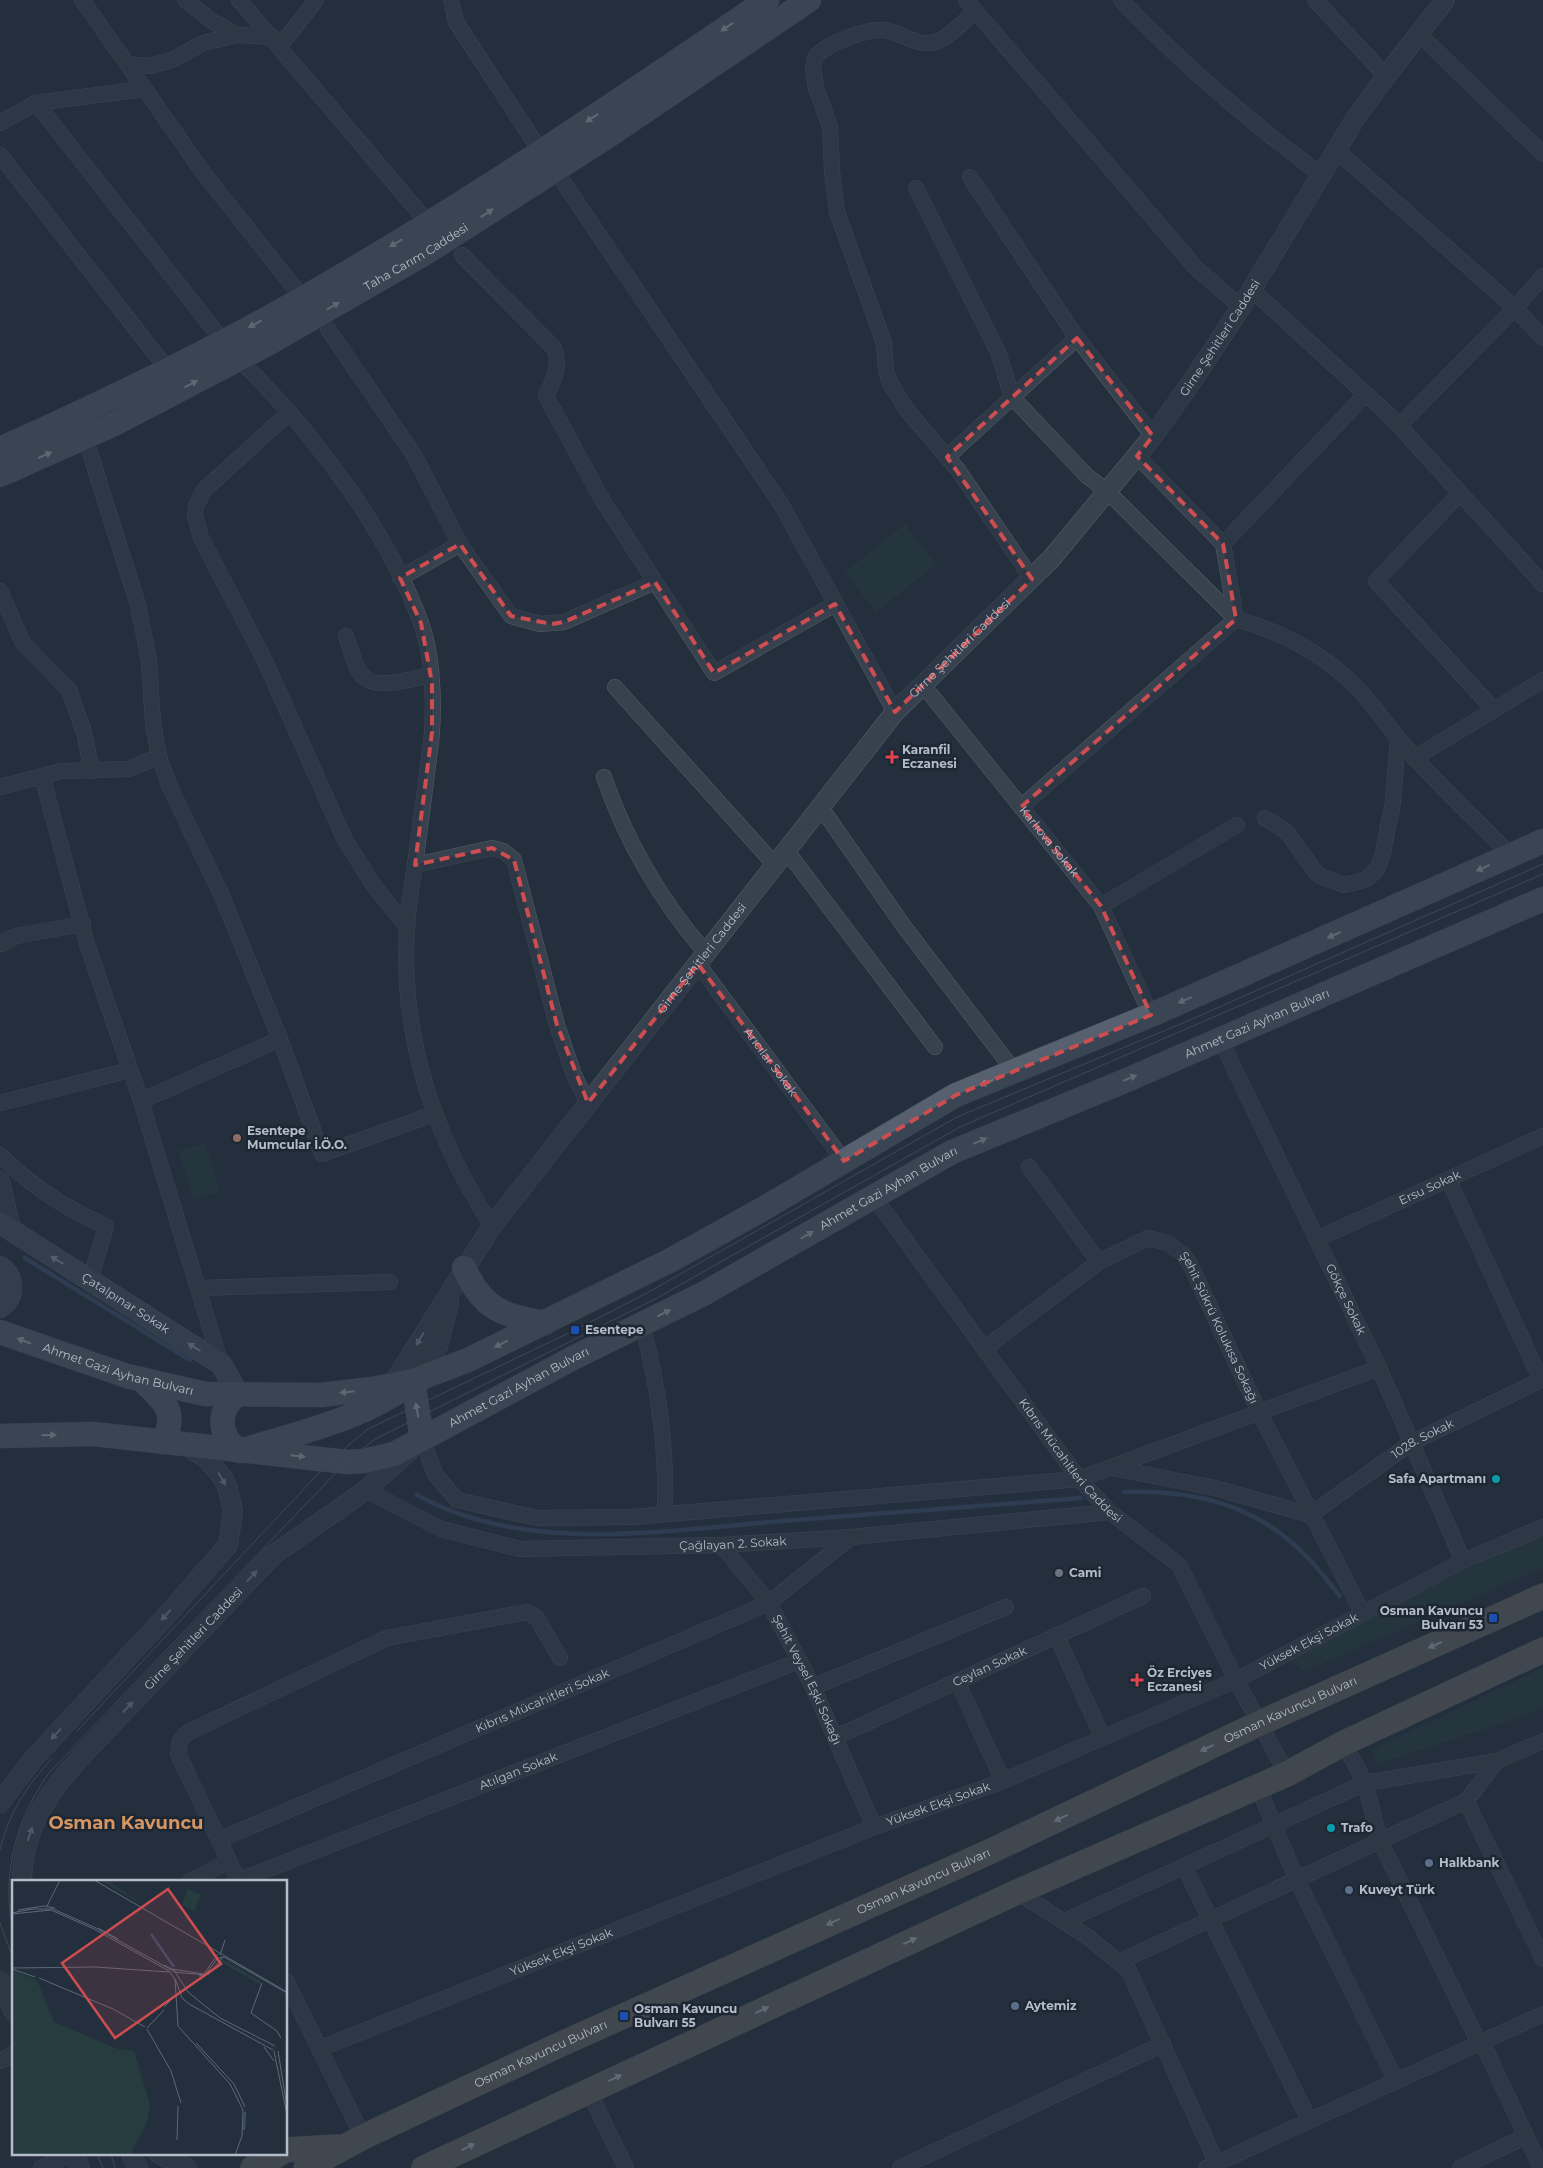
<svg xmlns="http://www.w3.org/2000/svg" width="1543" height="2168" viewBox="0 0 1543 2168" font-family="Montserrat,sans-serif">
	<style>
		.green { fill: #263c3f }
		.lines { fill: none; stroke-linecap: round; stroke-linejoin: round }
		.stream { stroke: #394c67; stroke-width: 4.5 }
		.minor-casing { stroke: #565f6c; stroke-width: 16 }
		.tertiary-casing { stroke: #565f6c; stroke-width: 20 }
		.secondary-casing { stroke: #565f6c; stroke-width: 22 }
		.primary-casing { stroke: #414a57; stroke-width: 25 }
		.trunk-casing { stroke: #434c59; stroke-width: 26 }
		.minor { stroke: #38414e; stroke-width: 15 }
		.tertiary { stroke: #38414e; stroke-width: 19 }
		.secondary { stroke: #465061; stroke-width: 21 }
		.primary { stroke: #56606e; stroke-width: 24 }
		.trunk { stroke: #656462; stroke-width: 25 }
		.tram { stroke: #5a6575; stroke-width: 1 }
		.oneway { fill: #a1aab7 }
		.oneway2 { fill: #8e96a5 }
		.oneway3 { fill: #7c8592 }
		.oneway4 { fill: #a8afba }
		.marked { fill: none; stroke: #ce4d50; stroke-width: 4; stroke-dasharray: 10 6; stroke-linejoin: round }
		.health-dot { fill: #e0444e; stroke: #1d2633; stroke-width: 2 }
		.education-dot { fill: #8d6e63; stroke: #1d2633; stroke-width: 2 }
		.transit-dot { fill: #1a4fb4; stroke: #1d2633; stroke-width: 2 }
		.culture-dot { fill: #0f9aa8; stroke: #1d2633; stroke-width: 2 }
		.worship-dot { fill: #6b7280; stroke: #1d2633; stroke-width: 2 }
		.service-dot { fill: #5c6f8a; stroke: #1d2633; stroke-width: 2 }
		.labels { text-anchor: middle; stroke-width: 5; stroke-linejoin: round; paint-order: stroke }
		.street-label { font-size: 12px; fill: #b4bcc9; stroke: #1d2633 }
		.poi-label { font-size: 12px; font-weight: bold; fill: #b4bcc9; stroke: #1d2633; text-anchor: start }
		.district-label { font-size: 18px; font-weight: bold; fill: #d59563; stroke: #1d2633 }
		.inset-river { fill: none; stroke: #394c67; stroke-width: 2.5 }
		.inset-road { fill: none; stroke: #5e6776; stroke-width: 1 }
		.view { fill: #ce4d50; fill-opacity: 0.15; stroke: #ce4d50; stroke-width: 2.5 }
		.inset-edge { fill: none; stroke: #b4bcc9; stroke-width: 2.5 }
	</style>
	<rect width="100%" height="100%" fill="#242f3e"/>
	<g class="green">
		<path d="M905,524L936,564L876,612L845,572Z"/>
		<path d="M205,1143L220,1192L193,1200L179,1151Z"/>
		<path d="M1543,1533V1568L1305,1671L1284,1658Z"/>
		<path d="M1543,1668V1707L1516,1719L1377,1764L1371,1750Z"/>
	</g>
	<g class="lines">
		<g class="stream">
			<path d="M25,1258L190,1360"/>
			<path d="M1124,1492C1196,1490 1258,1505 1308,1558C1320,1570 1330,1584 1340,1596"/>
			<path d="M417,1495C528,1557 674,1529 795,1520C891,1513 986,1506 1081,1498"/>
		</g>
		<defs>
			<g id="minor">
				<path d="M82,0L205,175L302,297"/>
				<path d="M185,0L212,21L237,35"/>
				<path d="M239,0L429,224"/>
				<path d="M451,0L456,22L541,152"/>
				<path d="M966,0L1196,268L1241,307"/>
				<path d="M1121,0C1182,64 1249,121 1320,174"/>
				<path d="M1315,0L1386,76"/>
				<path d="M976,11C966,19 947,39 936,42C916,47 902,33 885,30C868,28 824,44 815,58L813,68L816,88L830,127L832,172L837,212L884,343L886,370L890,383L906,409L958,470L1032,579"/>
				<path d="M1418,33L1543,154"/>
				<path d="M280,46L316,0"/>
				<path d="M127,64L150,66L172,60L203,43L237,35L273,37"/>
				<path d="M36,103L223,341"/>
				<path d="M0,123L36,103L144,89"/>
				<path d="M1335,149L1515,308L1543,338"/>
				<path d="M0,155L168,370"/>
				<path d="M555,170L781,504L895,712"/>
				<path d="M970,177L1077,338L1153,436"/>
				<path d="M916,188L998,352L1012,397L1087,476L1107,491L1236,619C1282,632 1323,653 1357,688C1378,710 1394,736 1415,758C1446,792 1479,823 1511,856"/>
				<path d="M462,255L554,348C561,367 554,379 546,396L603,501L714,673L835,604"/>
				<path d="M1252,290L1391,417L1543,584"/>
				<path d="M328,329L414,455L460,544"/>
				<path d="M239,359C312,432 385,525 421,623C433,657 434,696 432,732C427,776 421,820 415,864C412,885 408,906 407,928C400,1035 434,1137 492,1226"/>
				<path d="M290,412L204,490L196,506L195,515L201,538L264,659L345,840L374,886L407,927"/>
				<path d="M1399,426L1515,308L1543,276"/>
				<path d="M85,437L138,605L149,660L153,724L159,757L169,785L222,896L280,1039L322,1154L434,1114"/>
				<path d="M947,457L1077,338"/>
				<path d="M1460,493L1376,581L1494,710"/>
				<path d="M1223,544L1366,394"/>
				<path d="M400,578L460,544L511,616L540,624L564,622L655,582"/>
				<path d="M0,591L23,643L69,690L84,732L92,771"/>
				<path d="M346,636C350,648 354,663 360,673C374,693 412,678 431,675"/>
				<path id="s1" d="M923,685L1101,906L1151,1015"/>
				<path d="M615,687L775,865"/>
				<path d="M1414,758L1543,680"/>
				<path d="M42,776L87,944L141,1101L221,1364"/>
				<path d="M604,777C627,844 660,900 706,953"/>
				<path d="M0,787L62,771L128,769L159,757"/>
				<path d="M820,806L903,925L1014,1071"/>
				<path d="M1021,807L1236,619L1223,544L1137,456"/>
				<path d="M1265,818L1288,833L1314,870L1320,876L1344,885L1365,880L1376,871L1382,857L1393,802L1398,737"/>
				<path d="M786,850L935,1047"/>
				<path d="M415,865L492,848L503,851L514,860L557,1025L574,1075L588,1103"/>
				<path d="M1101,906L1237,825"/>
				<path d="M0,944L16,936L83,924"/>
				<path id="s2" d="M698,964L844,1161"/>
				<path id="s3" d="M1220,1039L1379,1368L1463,1561"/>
				<path d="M141,1101L280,1039"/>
				<path d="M0,1103L130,1070"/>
				<path d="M0,1155C31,1186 66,1209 106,1226L90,1281"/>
				<path d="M1029,1167L1099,1262"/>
				<path d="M1448,1179L1541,1380"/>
				<path id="s4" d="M874,1197L1079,1479L1110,1512L1179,1565L1236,1680L1287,1774"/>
				<path id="s5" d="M1317,1239L1543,1136"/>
				<path d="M198,1288L390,1282"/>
				<path d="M642,1324C659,1387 667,1449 665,1514"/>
				<path id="s6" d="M984,1349L1099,1262L1148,1238L1167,1243L1183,1254L1189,1262L1259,1412L1363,1614"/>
				<path d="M422,1439L435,1474L457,1500L537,1518L633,1517L1079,1479L1379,1368"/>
				<path id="s7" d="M1113,1468L1215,1488L1310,1515L1411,1443L1543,1379"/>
				<path id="s8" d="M366,1490L441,1529L520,1549L721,1545L851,1537L1110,1512"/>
				<path id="s9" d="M721,1545L769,1603L813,1687L874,1827"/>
				<path d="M1056,1635L1103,1738"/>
				<path d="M957,1681L1003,1781"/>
				<path d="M813,1687L1006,1607"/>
				<path id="s10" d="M836,1737L1143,1596"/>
				<path d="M1344,1743L1365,1783L1380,1841L1479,2043"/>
				<path d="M1258,1787L1297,1880L1396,2081"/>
				<path d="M1466,1801L1543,1959"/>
				<path id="s11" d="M219,1840L769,1603L851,1537"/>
				<path d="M1184,1866L1309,2120"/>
				<path id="s12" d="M238,1881L799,1661"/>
				<path d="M189,1882L229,1861"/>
				<path d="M239,1882L178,1754L180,1741L187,1733L387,1638L527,1612L536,1617L560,1658"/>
				<path d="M1017,1892L1088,1937L1129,1971L1219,2168"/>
				<path d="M1065,1921L1365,1783L1497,1761L1543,1741"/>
				<path d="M1119,1962L1466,1801L1497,1761"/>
				<path d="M286,1981L363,2137"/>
				<path d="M1482,2042L1541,2168"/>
				<path id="s13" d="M319,2049L874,1827L1003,1781L1236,1680L1463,1561L1543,1527"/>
				<path d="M0,2061L14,2054"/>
				<path d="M588,2090L626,2168"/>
				<path d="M41,2168L71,2154"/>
				<path d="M900,2168L1163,2044"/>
				<path d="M1206,2168L1543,2014"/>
				<path d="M1460,2168L1526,2136"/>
			</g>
			<g id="tertiary">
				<path d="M0,1181L11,1230"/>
				<path d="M413,1381L438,1346L449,1303"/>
				<path id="s14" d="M392,1385L492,1226L895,712L1051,559L1153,436L1193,380L1241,307L1355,119L1386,76L1445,0"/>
				<path d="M0,1803L34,1758L167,1615L228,1545L233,1511L228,1489L223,1478L207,1459L187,1446"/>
				<path id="s15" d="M22,1882C22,1831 47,1794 80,1758L273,1555L366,1490L410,1450"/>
				<path d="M0,1981L14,2012"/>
				<path d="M74,2154L80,2168"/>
				<path d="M131,2154L138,2168"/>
				<path d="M159,2154L187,2168"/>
			</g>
			<g id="secondary">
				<path id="s16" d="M0,1223L221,1364L238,1394"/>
				<path d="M0,1267C15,1277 15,1297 0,1307"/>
			</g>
			<g id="primary">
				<path d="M0,449C87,410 173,369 257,324C434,227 601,113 767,0"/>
				<path id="s17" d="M0,475L116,423L269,343L427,252L605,138L809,0"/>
				<path d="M464,1268C483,1310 502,1315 545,1323"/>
				<path id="s18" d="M0,1332L127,1376L205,1394L321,1395L372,1389L413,1381L468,1360L671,1260L761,1210L956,1095L1151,1015L1543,841"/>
				<path d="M141,1379C163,1401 179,1410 163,1442"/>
				<path d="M238,1394C217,1409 217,1437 240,1451C298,1433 364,1419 413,1381L422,1439"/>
				<path id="s19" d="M0,1436L93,1434L347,1462L364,1461L394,1454L573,1358L703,1294L952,1152L1127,1080L1543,899"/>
			</g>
			<g id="trunk">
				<path d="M286,2150L338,2147"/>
				<path d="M253,2168L279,2154"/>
				<path id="s20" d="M306,2168L363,2137L559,2045L989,1852L1260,1723L1543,1596"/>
				<path d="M424,2168L1017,1892L1287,1774L1344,1743L1543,1650"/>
			</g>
		</defs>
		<use href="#minor" class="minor-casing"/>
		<use href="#tertiary" class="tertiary-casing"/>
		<use href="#secondary" class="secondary-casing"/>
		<use href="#primary" class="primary-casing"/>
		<use href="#trunk" class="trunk-casing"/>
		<use href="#minor" class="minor"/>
		<use href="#tertiary" class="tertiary"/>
		<use href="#secondary" class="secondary"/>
		<use href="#primary" class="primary"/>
		<use href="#trunk" class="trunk"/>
		<g class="tram">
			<path d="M77,1731L331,1460L368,1429L575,1330L647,1293L957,1117L1183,1023L1543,864"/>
			<path d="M0,1850C8,1814 27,1785 52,1759"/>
			<path d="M0,1923L14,1961"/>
			<path d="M14,1936C0,1878 15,1821 49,1773L346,1462L375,1439L655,1299L960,1127L1543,874"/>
			<path d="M97,2154L103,2168"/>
			<path d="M111,2154L115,2168"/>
		</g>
	</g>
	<defs><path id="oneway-solid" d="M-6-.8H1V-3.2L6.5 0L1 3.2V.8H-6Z" transform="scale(1.25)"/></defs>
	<g class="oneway">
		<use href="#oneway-solid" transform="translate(727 27) rotate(146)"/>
		<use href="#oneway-solid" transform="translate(592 118) rotate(147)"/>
		<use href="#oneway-solid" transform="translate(487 213) rotate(-33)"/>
		<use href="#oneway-solid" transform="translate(396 243) rotate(150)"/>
		<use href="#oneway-solid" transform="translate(333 306) rotate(-30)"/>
		<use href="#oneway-solid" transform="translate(255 324) rotate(152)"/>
		<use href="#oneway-solid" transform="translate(191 384) rotate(-27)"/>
		<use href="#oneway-solid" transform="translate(45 455) rotate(-24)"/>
		<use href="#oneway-solid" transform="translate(1483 868) rotate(156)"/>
		<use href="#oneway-solid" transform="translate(1334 935) rotate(156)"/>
		<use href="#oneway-solid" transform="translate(1185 1000) rotate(157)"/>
		<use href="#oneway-solid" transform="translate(1130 1078) rotate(-23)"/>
		<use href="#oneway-solid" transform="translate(987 1083) rotate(158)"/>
		<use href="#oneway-solid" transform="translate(980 1141) rotate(-23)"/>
		<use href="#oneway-solid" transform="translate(807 1235) rotate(-30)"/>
		<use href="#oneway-solid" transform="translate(664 1313) rotate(-26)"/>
		<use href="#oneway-solid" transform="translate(24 1341) rotate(-159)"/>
		<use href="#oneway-solid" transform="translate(501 1344) rotate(154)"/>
		<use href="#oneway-solid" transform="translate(347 1392) rotate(174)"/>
		<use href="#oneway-solid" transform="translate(417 1410) rotate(-100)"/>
		<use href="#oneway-solid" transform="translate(49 1435) rotate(-1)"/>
		<use href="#oneway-solid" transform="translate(298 1456) rotate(6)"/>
	</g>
	<g class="oneway2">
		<use href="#oneway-solid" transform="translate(57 1260) rotate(-148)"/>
		<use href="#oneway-solid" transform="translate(194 1347) rotate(-148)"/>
	</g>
	<g class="oneway3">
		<use href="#oneway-solid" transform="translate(420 1339) rotate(121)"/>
		<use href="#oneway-solid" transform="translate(222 1479) rotate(60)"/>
		<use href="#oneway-solid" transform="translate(252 1576) rotate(-47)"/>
		<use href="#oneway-solid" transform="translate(166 1615) rotate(132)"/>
		<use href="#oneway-solid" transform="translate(128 1707) rotate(-47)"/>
		<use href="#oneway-solid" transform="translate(56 1734) rotate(133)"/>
		<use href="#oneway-solid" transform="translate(30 1834) rotate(-72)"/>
	</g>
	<g class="oneway4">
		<use href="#oneway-solid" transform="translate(1435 1645) rotate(156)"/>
		<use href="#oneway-solid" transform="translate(1207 1748) rotate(155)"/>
		<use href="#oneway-solid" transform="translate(1061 1818) rotate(155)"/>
		<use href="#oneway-solid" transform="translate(833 1922) rotate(156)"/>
		<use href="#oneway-solid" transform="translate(910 1941) rotate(-25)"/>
		<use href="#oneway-solid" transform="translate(762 2010) rotate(-25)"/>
		<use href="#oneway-solid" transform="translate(615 2078) rotate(-25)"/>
		<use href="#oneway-solid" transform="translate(468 2147) rotate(-26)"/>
	</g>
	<path d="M0 0H1543V2168H0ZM1077,338L1153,436L1137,456L1223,544L1236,619L1021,807L1101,906L1151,1015L956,1095L844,1161L698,964L588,1103L557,1025L514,860L492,848L415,865L432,732V683L421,623L400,578L460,544L511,616L552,624L564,622L655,582L714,673L835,604L895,712L1032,579L947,457Z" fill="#242f3e" fill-opacity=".55" fill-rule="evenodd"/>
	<path class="marked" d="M1077,338L1153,436L1137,456L1223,544L1236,619L1021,807L1101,906L1151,1015L956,1095L844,1161L698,964L588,1103L557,1025L514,860L492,848L415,865L432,732V683L421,623L400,578L460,544L511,616L552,624L564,622L655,582L714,673L835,604L895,712L1032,579L947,457Z"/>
	<g class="health-dot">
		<path d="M889.5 749.5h5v5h5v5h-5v5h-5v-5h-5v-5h5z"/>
		<path d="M1134.5 1672.5h5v5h5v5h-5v5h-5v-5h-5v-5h5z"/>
	</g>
	<circle class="education-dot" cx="237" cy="1138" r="5"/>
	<g class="transit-dot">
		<rect x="570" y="1325" width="10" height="10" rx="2.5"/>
		<rect x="1488" y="1613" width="10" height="10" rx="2.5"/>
		<rect x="619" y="2011" width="10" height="10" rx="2.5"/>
	</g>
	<g class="culture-dot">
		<circle cx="1496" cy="1479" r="5"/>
		<circle cx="1331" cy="1828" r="5"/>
	</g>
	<circle class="worship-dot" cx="1059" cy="1573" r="5"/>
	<g class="service-dot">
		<circle cx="1429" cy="1863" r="5"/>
		<circle cx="1349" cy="1890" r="5"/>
		<circle cx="1015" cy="2006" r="5"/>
	</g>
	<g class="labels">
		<g class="street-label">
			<text dy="4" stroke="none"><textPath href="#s17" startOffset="470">Taha Carım Caddesi</textPath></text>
			<text dy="4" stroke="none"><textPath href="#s14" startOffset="1338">Girne Şehitleri Caddesi</textPath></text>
			<text dy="4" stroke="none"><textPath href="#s14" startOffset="932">Girne Şehitleri Caddesi</textPath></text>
			<text dy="4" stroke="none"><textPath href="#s1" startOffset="201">Karlıova Sokak</textPath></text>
			<text dy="4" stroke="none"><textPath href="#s14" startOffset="528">Girne Şehitleri Caddesi</textPath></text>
			<text dy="4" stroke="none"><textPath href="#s19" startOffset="1362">Ahmet Gazi Ayhan Bulvarı</textPath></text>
			<text dy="4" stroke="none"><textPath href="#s2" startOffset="122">Arıcılar Sokak</textPath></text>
			<text dy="4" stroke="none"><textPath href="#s5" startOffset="124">Ersu Sokak</textPath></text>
			<text dy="4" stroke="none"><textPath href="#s19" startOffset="958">Ahmet Gazi Ayhan Bulvarı</textPath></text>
			<text dy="4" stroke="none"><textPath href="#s3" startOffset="289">Gökçe Sokak</textPath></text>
			<text dy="4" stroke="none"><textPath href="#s16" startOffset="149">Çatalpınar Sokak</textPath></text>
			<text dy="4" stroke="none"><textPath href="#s6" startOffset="320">Şehit Şükrü Kolukısa Sokağı</textPath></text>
			<text dy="4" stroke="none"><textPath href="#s18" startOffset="124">Ahmet Gazi Ayhan Bulvarı</textPath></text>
			<text dy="4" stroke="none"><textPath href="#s19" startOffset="538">Ahmet Gazi Ayhan Bulvarı</textPath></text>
			<text dy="4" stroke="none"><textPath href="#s7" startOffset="339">1028. Sokak</textPath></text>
			<text dy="4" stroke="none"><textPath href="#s4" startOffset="329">Kıbrıs Mücahitleri Caddesi</textPath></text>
			<text dy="4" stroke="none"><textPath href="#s8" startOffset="379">Çağlayan 2. Sokak</textPath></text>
			<text dy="4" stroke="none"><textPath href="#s15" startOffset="305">Girne Şehitleri Caddesi</textPath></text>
			<text dy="4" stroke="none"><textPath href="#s13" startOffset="1071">Yüksek Ekşi Sokak</textPath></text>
			<text dy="4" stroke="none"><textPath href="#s10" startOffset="169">Ceylan Sokak</textPath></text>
			<text dy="4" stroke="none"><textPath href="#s9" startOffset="161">Şehit Veysel Eşki Sokağı</textPath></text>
			<text dy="4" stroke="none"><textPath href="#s11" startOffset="352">Kıbrıs Mücahitleri Sokak</textPath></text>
			<text dy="4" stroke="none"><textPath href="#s20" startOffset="1086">Osman Kavuncu Bulvarı</textPath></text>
			<text dy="4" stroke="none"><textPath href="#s12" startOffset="301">Atılgan Sokak</textPath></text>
			<text dy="4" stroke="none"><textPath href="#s13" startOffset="666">Yüksek Ekşi Sokak</textPath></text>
			<text dy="4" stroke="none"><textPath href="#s20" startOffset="681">Osman Kavuncu Bulvarı</textPath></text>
			<text dy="4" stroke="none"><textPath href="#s13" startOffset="261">Yüksek Ekşi Sokak</textPath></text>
			<text dy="4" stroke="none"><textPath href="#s20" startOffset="261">Osman Kavuncu Bulvarı</textPath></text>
		</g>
		<g class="poi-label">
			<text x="902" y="754">Karanfil<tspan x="902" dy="14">Eczanesi</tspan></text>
			<text x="247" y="1135">Esentepe<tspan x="247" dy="14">Mumcular İ.Ö.O.</tspan></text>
			<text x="585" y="1334">Esentepe</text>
			<text x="1486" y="1483" text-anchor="end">Safa Apartmanı</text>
			<text x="1069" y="1577">Cami</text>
			<text x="1483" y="1615" text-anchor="end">Osman Kavuncu<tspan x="1483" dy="14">Bulvarı 53</tspan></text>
			<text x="1147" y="1677">Öz Erciyes<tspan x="1147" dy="14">Eczanesi</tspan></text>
			<text x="1341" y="1832">Trafo</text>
			<text x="1439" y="1867">Halkbank</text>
			<text x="1359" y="1894">Kuveyt Türk</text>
			<text x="1025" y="2010">Aytemiz</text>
			<text x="634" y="2013">Osman Kavuncu<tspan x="634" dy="14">Bulvarı 55</tspan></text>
		</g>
		<g class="district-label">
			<text x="126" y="1829">Osman Kavuncu</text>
		</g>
	</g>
	<g transform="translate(12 1880)">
		<rect width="275" height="275" fill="#242f3e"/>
		<path d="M89,0H94L142,31ZM176,9L189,15L182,31L170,25ZM209,78L250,102L249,105L207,81ZM0,90L25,100L42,142L106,169L122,171L138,225L134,245L118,275H0Z" fill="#263c3f"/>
		<path class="inset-river" d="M139,54L162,87M232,250L233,232"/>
		<path class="inset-road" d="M82,0L275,112M35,26L48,0M6,30L32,26L43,28M0,33L20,29H41L84,48L163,92L193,95L206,78L212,77L275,113M0,34L39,30L82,49L157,91L164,101L170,118L177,124L261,170M86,48L106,59M208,75L213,60M152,85L162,90L176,112L208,138L263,166M1,88L83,87L157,92M0,89L23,97M160,89L192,94L206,74M187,96L197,94L211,77M27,98L101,129L133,147M163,99L166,146L218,204L231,230L230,256L223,275M250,103L239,133L265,151L269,158M152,127L163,116M135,148L152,130M135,149L159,191L169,223M184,163L222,204L233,227M252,167L262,181M262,171L275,235M266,171L275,227M165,260L166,226"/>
		<path class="view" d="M156,9L209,84L103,158L50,83Z"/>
		<rect width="275" height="275" class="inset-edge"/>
	</g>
</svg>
